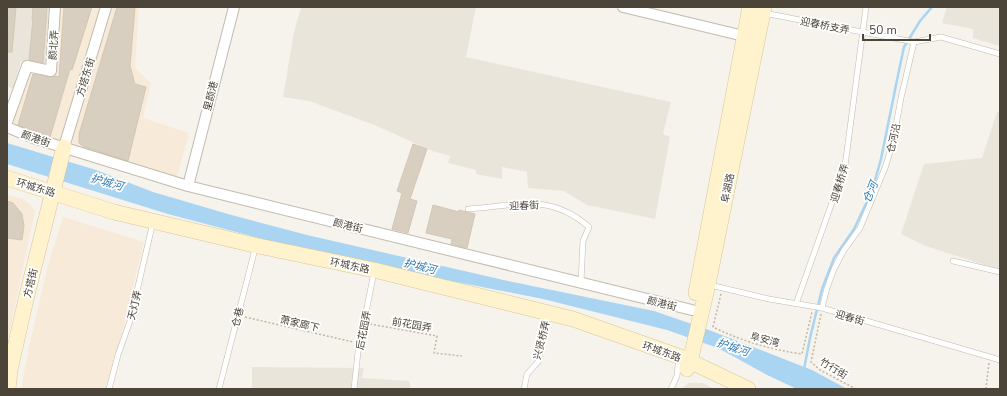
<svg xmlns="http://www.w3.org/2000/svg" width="1007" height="396" viewBox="0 0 1007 396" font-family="'Nunito Sans','Noto Sans SC',sans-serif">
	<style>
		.residential { fill: #eae5da }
		.commercial { fill: #f7ead8 }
		.water { fill: #a9d4f2 }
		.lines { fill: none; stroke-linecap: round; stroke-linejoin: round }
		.stream { stroke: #a9d4f2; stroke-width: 2.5 }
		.building { fill: #d8cfc1; stroke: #d3c7b4 }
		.lane-casing { stroke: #c2bbae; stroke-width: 6 }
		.street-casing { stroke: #c2bbae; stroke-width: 12 }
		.secondary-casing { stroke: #d6c79b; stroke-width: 16 }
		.path { stroke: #c4b79f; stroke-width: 1.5; stroke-dasharray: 2 2; stroke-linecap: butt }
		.lane { stroke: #fff; stroke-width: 5 }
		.street { stroke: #fff; stroke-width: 10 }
		.secondary { stroke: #fff3cd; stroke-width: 15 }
		.labels { text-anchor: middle; stroke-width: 3.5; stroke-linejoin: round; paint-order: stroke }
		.street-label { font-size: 10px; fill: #4b4439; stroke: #fff }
		.water-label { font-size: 11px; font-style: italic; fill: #2e7ab2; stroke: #fff }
	</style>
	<rect width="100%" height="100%" fill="#f6f3ec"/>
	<g class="residential">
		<path d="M7,7H49L45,65L21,61L13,88L7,87Z"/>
		<path d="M301,7H476L466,57L671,102L663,134L670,137L655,219L587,205L564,191L528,188L527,172L502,167V179L476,174V170L448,163L450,156L432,151L377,126L309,101L283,97L294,32Z"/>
		<path d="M947,7H1000L999,46L973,38V29L942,23Z"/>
		<path d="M997,112L1000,113V270L926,246L901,234L924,164L982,158Z"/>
		<path d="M252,367L364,368L362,378L409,381L411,389H252Z"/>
		<path d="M689,383H703L714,389H681Z"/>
	</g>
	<g class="commercial">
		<path d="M57,7H139L135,68L151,83L143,118L189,133L176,181L7,132L23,64L53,71Z"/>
		<path d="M7,195L23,199L30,204L35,211L7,344Z"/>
		<path d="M63,217L144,242L117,354L111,389H21L29,347L48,265Z"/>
	</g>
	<path class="water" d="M7,143L96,170L153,192L228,214L307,235L508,281L654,311L709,330L812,370L847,389H797L767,375L718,348L667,330L543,299L416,274L293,247L168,214L7,164Z"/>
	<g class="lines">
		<path class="stream" d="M804,369L810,338L822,289L834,258L854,229L872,191L881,159L897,80L904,47L920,21L932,7"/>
	</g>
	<g class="building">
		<path d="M7,7H16L12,52H7Z"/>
		<path d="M33,7H47L43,63L29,60L33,19H32Z"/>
		<path d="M64,7H92L72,70L70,69L50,137L18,125L33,74L50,77L55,76L59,77Z"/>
		<path d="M117,7H135L130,66L135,84L146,87L128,161L84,147L79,143V134Z"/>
		<path d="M413,144L427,149L410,199L417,201L408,233L392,229L402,193L397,191Z"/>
		<path d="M7,201L13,203L22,214L24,226L22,240L7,238Z"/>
		<path d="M433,205L459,212V210L475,214L467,248L451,244L452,239L426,233Z"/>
	</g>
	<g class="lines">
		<defs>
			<g id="lane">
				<path d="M764,13L914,42"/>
				<path d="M468,209C516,206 549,192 589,227L583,241L581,282"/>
				<path d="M953,261L1000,272"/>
				<path d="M710,285L769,299L822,308L1000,360"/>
				<path d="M796,304L845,166L866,7"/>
				<path d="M822,308L827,288L834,269L844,250L860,228L885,168L893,142L901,98L914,42L941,37L1000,54"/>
				<path d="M109,389L118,355L130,321L153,222"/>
				<path d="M219,389L254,253V246"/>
				<path d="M354,389L358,352L374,272"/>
				<path d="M524,389L527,374L538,362L548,314"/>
				<path d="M671,389L677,376L678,365"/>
			</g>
			<g id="street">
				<path d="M623,7L744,36"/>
				<path d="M7,122L27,66L51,71L55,7"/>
				<path d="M7,127L33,138L188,186L692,310"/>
				<path d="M64,147L106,7"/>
				<path d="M188,186L234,7"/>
			</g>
			<g id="secondary">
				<path d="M7,178L114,212L254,245L374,270L573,319L681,357L748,389"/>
				<path d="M696,293L750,7"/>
				<path d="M687,369L690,362L708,284L764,7"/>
				<path d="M8,389L10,370L26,299L64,147"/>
			</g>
		</defs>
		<use href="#lane" class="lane-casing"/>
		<use href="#street" class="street-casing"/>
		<use href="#secondary" class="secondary-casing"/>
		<g class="path">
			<path d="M721,294L713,327C744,342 769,349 802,354L812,312"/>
			<path d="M821,314L811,362L820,370L856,389"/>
			<path d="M245,317L353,342"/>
			<path d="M370,324L437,336L434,353L462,356"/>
			<path d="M986,389L987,379L989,363"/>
		</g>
		<use href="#lane" class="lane"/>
		<use href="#street" class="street"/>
		<use href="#secondary" class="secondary"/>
	</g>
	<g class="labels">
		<g class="street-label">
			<text transform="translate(825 25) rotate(11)" y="4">迎春桥支弄</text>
			<text transform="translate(53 45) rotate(-86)" y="4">颜北弄</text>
			<text transform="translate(85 77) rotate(-73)" y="4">方塔东街</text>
			<text transform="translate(210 96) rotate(-76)" y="4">里颜港</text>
			<text transform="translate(36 138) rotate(19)" y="4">颜港街</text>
			<text transform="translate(893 138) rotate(-77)" y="4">仓河沿</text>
			<text transform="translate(839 183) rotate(-73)" y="4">迎春桥弄</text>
			<text transform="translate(36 187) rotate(17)" y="4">环城东路</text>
			<text transform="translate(727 188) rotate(-79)" y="4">阜湖路</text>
			<text transform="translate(524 205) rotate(-2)" y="4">迎春街</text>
			<text transform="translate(348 225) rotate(14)" y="4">颜港街</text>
			<text transform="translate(350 265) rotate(12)" y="4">环城东路</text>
			<text transform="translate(30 283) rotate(-76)" y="4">方塔街</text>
			<text transform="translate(662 303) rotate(14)" y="4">颜港街</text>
			<text transform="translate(134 305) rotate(-76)" y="4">天灯弄</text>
			<text transform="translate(237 317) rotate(-76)" y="4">仓巷</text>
			<text transform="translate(850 317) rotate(16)" y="4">迎春街</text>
			<text transform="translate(300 323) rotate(13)" y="4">萧家廊下</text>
			<text transform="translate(412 324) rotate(10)" y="4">前花园弄</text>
			<text transform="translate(363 330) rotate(-79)" y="4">后花园弄</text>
			<text transform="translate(765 339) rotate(15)" y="4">阜安湾</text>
			<text transform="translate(541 340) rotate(-76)" y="4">兴贤桥弄</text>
			<text transform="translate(662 351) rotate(20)" y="4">环城东路</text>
			<text transform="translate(834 368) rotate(31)" y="4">竹行街</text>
		</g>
		<g class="water-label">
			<text transform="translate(107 182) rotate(16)" y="4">护城河</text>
			<text transform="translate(870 192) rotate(-68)" y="4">仓河</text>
			<text transform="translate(420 266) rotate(14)" y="4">护城河</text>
			<text transform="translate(733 347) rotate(19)" y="4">护城河</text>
		</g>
	</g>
	<rect width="1007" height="396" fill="none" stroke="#4b4439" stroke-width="16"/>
	<path d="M863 34v6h67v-6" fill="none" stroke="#4b4439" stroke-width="2"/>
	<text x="869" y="34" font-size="12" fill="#4b4439" stroke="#ffffff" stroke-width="3" paint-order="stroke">50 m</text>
</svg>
